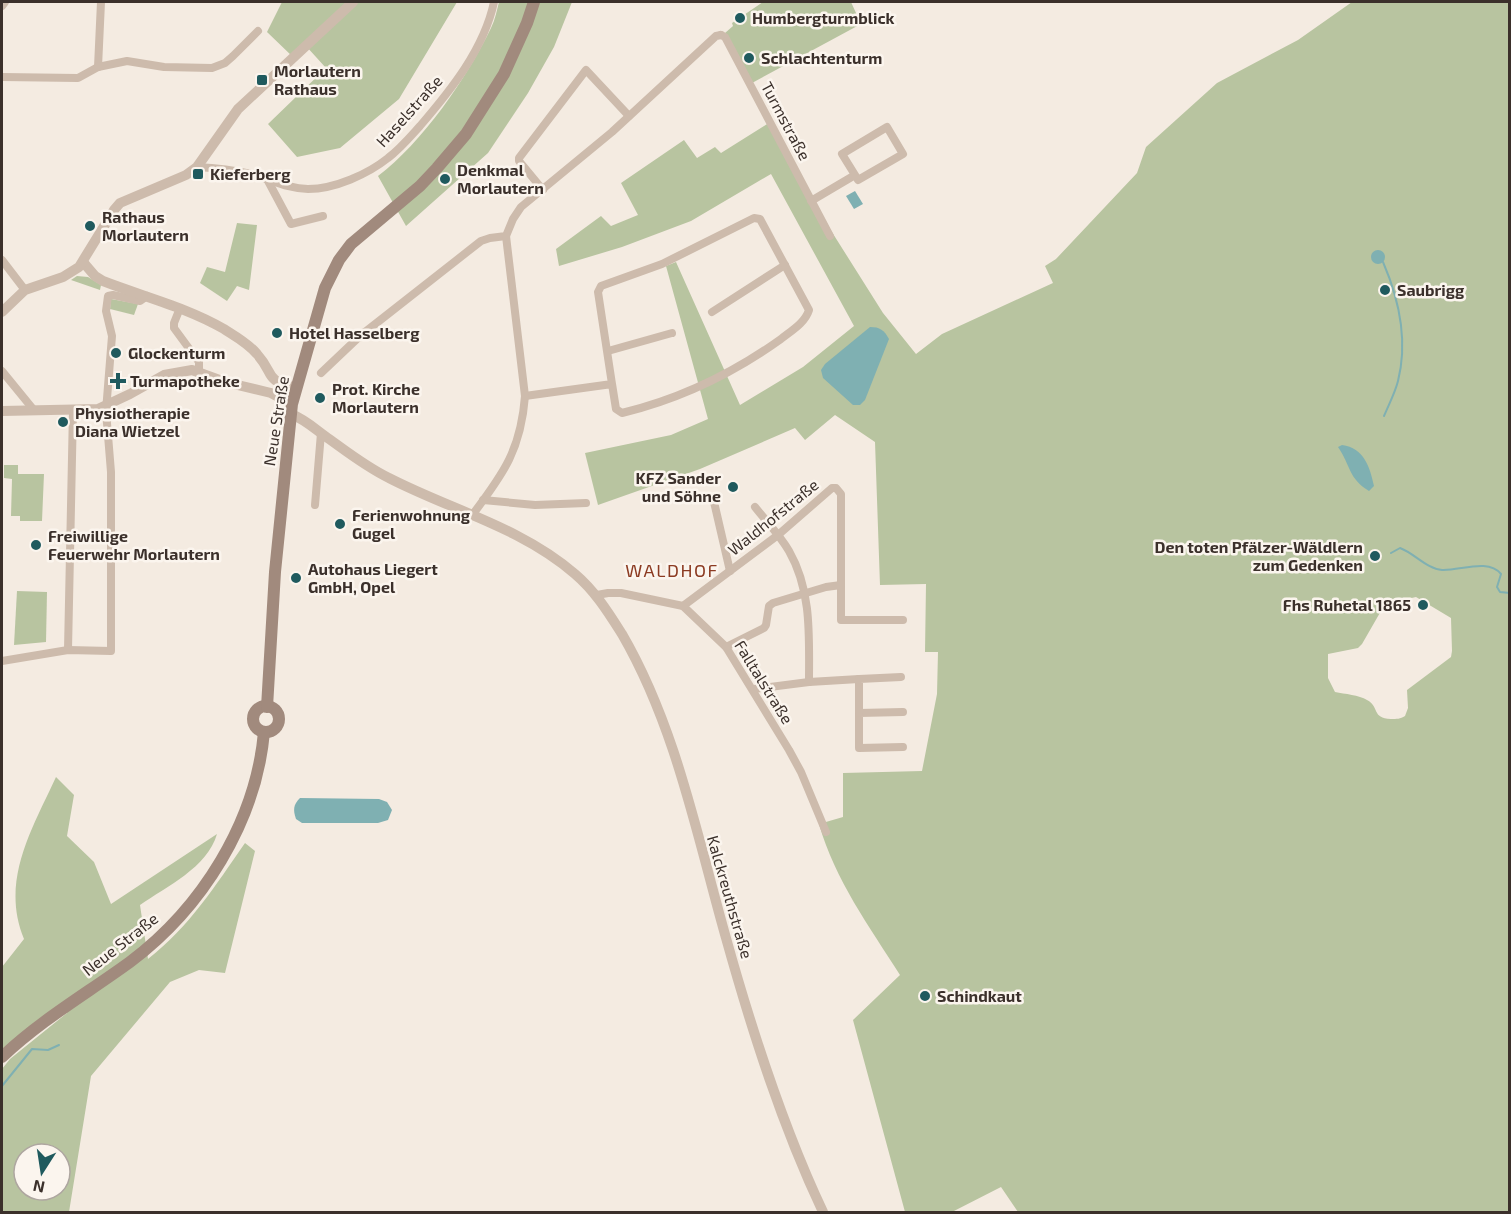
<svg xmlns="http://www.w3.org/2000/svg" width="1511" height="1214" viewBox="0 0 1511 1214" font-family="'Exo 2',sans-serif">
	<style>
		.green { fill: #b8c4a0; fill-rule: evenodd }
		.water { fill: #7fb0b2 }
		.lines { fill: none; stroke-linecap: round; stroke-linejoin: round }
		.stream { stroke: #7fb0b2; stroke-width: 2 }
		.minor { stroke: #cdbbac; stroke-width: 8 }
		.tertiary { stroke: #cdbbac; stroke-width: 10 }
		.secondary { stroke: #a18a7d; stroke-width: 12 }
		.poi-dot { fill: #1f5a5e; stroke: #fbf5ee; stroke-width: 2 }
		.labels { text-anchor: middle; stroke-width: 5; stroke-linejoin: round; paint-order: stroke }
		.poi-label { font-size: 16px; font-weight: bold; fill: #3b302b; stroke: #fbf5ee; text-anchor: start }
		.street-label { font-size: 16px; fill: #3b302b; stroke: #fbf5ee }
		.neighbourhood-label { font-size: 18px; letter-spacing: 1.5px; fill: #8c3b22; stroke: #fbf5ee }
	</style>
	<rect width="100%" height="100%" fill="#f4ebe1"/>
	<g class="green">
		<path d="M282,2H457L399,99L340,148L297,157L268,124L326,68L306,46L293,57L267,32Z"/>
		<path d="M499,2H572L554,47L528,93L488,153L406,226L378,176C422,143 467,78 491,28C495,20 497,10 499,2Z"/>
		<path d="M763,2H851L861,24L752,83L725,33L733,26L732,23Z"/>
		<path d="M1352,2H1509V1212H1018L1001,1187L952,1212H905L853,1020L900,975C869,926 835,880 819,824L843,817V773L922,771L937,694L938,652H925L926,584L880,585L875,442L835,415L805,440L795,428L700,469L598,505L585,453L671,435L708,419L666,266L676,262L740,405L803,367L854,326L771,174L691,221L622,247L559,266L556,249L601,216L611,226L638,215L621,183L684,140L697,158L715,147L721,153L772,121L830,229L883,313L916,354L942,334L1053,283L1045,266L1056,259L1137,173L1146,147L1217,83L1298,40ZM1416,597L1451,618L1452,651L1451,657L1407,690L1408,708L1405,716C1400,719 1397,719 1391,719C1371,718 1380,707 1367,700C1359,695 1345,694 1335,692L1328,678V654L1358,648L1362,644L1385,604Z"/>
		<path d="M237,223L257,225L249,290L237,286L227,301L200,283L207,267L225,272Z"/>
		<path d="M77,276L88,277L101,285L100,290L71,280Z"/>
		<path d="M111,299L138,304L134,315L110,309Z"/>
		<path d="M4,465H18V474H44L42,521H20V516H11L12,479L4,478Z"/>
		<path d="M17,591L47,592L46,642L14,645Z"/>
		<path d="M56,777L74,795L67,836L94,862L111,904L217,834C207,868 167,886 140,905L148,959C190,926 215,886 245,843L255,851L225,973L199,970L170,982L91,1076L69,1212H2V1069L10,1059L67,1013L56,1008L2,1054V967L24,939C0,881 32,829 56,777ZM24,1154H60V1190H24Z"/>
	</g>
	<g class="water">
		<path d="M855,191L863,204L854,209L846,196Z"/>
		<circle cx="1378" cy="257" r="7"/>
		<path d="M870,327C880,327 884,330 889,339L865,400L860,405H853L823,378L821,370L825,364Z"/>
		<path d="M1342,445C1364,448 1370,467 1374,486L1369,491C1348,478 1351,466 1338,447Z"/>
		<path d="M300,798L379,799L387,802L392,810L388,820L378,823H302L296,819C293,810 293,805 300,798Z"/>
	</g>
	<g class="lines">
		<g class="stream">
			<path d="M1383,262C1399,299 1408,341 1398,381C1395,393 1389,404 1384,416"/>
			<path d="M1391,553L1400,548C1414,553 1427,569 1442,570C1460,571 1488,558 1501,574L1497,587L1500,592L1510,593"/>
			<path d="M2,1086L32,1049L48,1050L59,1045"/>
		</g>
		<g class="minor">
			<path d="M2,6L5,2"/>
			<path d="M721,35L725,37L830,236"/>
			<path d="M98,67L101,2"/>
			<path d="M2,77L78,78L98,67L127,61L164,67L212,68L225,63L233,56L258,31"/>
			<path d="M197,167C215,168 233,170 251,174C270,179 288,189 308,189C335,189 368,174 388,158C400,149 410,137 420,126C451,90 484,49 494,2"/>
			<path d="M267,179L291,224L323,216"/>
			<path d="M543,190L519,161V158L586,70L629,116"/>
			<path d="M811,201L855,175L858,180L903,154L887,127L842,154L855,175"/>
			<path d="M2,260L25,290"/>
			<path d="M180,308L174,323V328L199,362V371"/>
			<path d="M712,312L785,265"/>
			<path d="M608,351L672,333"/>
			<path d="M2,371L33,409"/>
			<path d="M321,373L360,336L481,241L490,238L506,236L513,219L521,207L612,132L716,36L721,35"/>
			<path d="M525,396L612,384L616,409L622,413C680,399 732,374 781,339C791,331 805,323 809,310L760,219L754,218L662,264L601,286L598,292L612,384"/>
			<path d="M483,500L535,505L586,503"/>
			<path d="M714,502L730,571"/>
			<path d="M315,505L321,433"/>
			<path d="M755,507C766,521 780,535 789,551C812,591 809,637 809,682"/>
			<path d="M473,514C504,473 521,449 525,396L506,236"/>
			<path d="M597,595L608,593H621L683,606L726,647L789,750L801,772L826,832"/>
			<path d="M683,606L778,535L832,488H836L841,494V620H903"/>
			<path d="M726,647L764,628L766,625L769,606L773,603L826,587L841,585"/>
			<path d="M68,650L73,410"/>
			<path d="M2,661L68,650L111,651V472L106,411L112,336L106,311L108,296L113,295L140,301L147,296"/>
			<path d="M754,689L809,682L859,679"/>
			<path d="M903,712L859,713V748L903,747"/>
			<path d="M859,713V679L901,677"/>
		</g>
		<g class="tertiary">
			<path d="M83,262L95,276L103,281C144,297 186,307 224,329C235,336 248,343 257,354C276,375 262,379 296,388"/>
			<path d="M2,312L25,290L63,277L79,267L114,210L120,203L186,175L197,167L238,109L353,2"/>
			<path d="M2,411L98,409L130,394L164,375L192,370L225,382L271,393L292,404"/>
			<path d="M291,414C304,419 314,428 325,436C346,451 366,467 389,478C451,510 521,527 575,574C595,591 608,612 622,634C676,727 697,836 726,938C752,1031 782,1125 823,1212"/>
		</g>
		<g class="secondary">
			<circle cx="266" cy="719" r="13"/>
			<path d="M267,707L275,572L292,404L325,288L339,260L351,244L420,186L437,168L466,134L504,74L527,23L534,2"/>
			<path d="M2,1057C41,1020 86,994 130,962C202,908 256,822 264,732"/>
		</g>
	</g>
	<g class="poi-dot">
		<circle cx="740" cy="18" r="6"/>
		<circle cx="749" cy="58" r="6"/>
		<rect x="256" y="74" width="12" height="12" rx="3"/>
		<rect x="192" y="168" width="12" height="12" rx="3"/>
		<circle cx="445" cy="179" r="6"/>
		<circle cx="90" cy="226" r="6"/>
		<circle cx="1385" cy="290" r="6"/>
		<circle cx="277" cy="333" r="6"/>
		<circle cx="116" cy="353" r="6"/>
		<path d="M115 372h6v6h6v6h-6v6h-6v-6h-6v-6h6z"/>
		<circle cx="320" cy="398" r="6"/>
		<circle cx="63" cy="422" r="6"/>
		<circle cx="733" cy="487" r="6"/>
		<circle cx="340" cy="524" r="6"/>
		<circle cx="36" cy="545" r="6"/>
		<circle cx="1375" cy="556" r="6"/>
		<circle cx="296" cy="578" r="6"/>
		<circle cx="1423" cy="605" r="6"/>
		<circle cx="925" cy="996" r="6"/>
	</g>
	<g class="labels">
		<g class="poi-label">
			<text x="752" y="24">Humbergturmblick</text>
			<text x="761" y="64">Schlachtenturm</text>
			<text x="274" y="77">Morlautern<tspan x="274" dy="18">Rathaus</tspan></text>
			<text x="457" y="176">Denkmal<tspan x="457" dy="18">Morlautern</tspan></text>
			<text x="210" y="180">Kieferberg</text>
			<text x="102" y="223">Rathaus<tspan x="102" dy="18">Morlautern</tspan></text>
			<text x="1397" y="296">Saubrigg</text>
			<text x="289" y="339">Hotel Hasselberg</text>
			<text x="128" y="359">Glockenturm</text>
			<text x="130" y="387">Turmapotheke</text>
			<text x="332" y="395">Prot. Kirche<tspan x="332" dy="18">Morlautern</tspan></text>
			<text x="75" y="419">Physiotherapie<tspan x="75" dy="18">Diana Wietzel</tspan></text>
			<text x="721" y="484" text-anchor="end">KFZ Sander<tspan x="721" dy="18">und Söhne</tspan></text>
			<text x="352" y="521">Ferienwohnung<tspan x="352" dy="18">Gugel</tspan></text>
			<text x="48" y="542">Freiwillige<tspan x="48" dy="18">Feuerwehr Morlautern</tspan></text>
			<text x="1363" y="553" text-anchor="end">Den toten Pfälzer-Wäldlern<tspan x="1363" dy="18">zum Gedenken</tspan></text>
			<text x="308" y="575">Autohaus Liegert<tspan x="308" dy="18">GmbH, Opel</tspan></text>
			<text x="1411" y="611" text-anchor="end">Fhs Ruhetal 1865</text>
			<text x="937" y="1002">Schindkaut</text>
		</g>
		<g class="street-label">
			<text transform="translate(409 111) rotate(-48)" y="6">Haselstraße</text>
			<text transform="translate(786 121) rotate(62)" y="6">Turmstraße</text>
			<text transform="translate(276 421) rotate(-81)" y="6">Neue Straße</text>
			<text transform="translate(773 517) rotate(-39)" y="6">Waldhofstraße</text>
			<text transform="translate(764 682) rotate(58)" y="6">Falltalstraße</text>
			<text transform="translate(730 897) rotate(74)" y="6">Kalckreuthstraße</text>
			<text transform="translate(120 944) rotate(-38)" y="6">Neue Straße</text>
		</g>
		<g class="neighbourhood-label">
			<text x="672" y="577">WALDHOF</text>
		</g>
	</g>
	<rect width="1511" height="1214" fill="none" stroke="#3b302b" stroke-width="6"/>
	<g transform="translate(42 1172) rotate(192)"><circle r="28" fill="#fbf5ee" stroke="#aea6a0" stroke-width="1.5"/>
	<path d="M0-4.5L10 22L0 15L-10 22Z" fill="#1f5a5e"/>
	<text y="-9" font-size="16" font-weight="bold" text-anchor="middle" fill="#3b302b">N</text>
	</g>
</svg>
